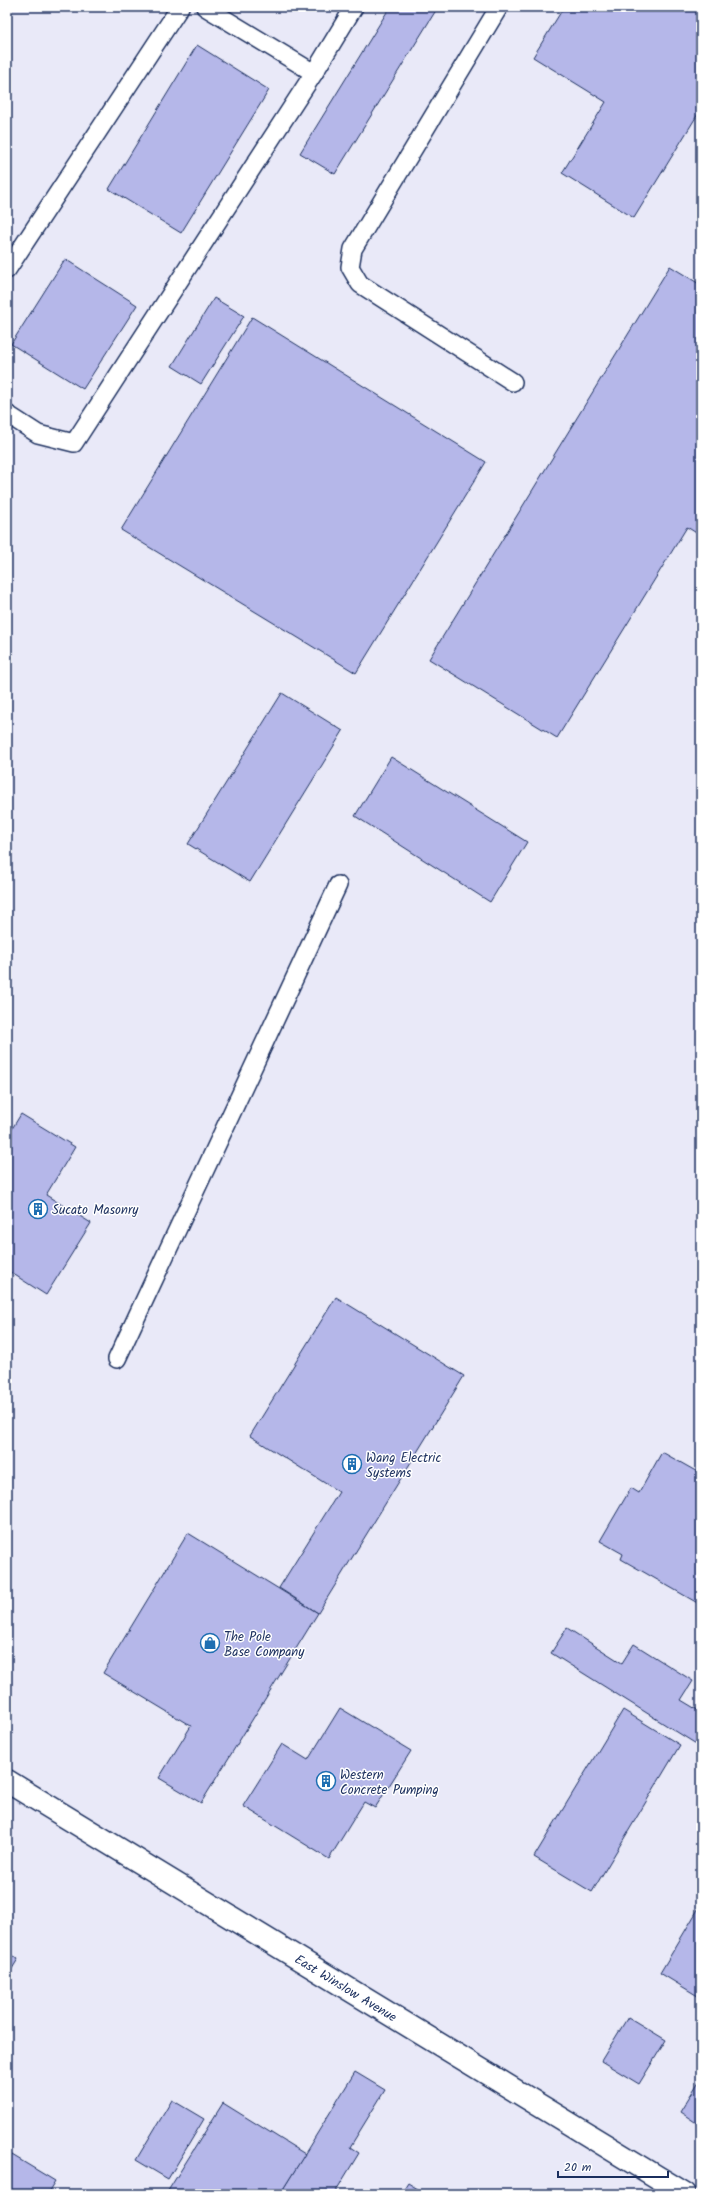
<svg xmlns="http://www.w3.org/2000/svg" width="708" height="2201" viewBox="0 0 708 2201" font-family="Kalam,sans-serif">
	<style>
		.built { fill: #e9e9f8 }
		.building { fill: #b5b7e9; stroke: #1b2f5e }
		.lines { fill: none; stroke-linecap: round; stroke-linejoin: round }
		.service-casing { stroke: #1b2f5e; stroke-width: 20 }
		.minor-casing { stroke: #1b2f5e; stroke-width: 25 }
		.service { stroke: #fff; stroke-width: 17 }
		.minor { stroke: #fff; stroke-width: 22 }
		.labels { text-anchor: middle; stroke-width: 3; stroke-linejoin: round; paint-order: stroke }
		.poi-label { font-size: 13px; fill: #1b2f5e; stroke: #fff; text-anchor: start }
		.street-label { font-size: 13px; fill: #1b2f5e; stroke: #fff }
	</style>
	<rect width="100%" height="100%" fill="#fff"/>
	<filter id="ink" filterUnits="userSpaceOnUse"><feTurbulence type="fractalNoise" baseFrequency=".025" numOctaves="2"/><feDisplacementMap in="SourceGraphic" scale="8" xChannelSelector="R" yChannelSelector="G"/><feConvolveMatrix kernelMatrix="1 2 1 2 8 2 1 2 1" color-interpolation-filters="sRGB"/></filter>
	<g filter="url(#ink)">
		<rect class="built" x="7" y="7" width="694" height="2187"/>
		<g class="building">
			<path d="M390,7H438L335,174L300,153Z"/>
			<path d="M564,7H701V109L634,218L562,173L606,102L533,57Z"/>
			<path d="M197,45L269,90L181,233L109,189Z"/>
			<path d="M65,259L137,305L83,389L11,344Z"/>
			<path d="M670,266L701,285V536L687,527L557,738L429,659Z"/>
			<path d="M214,298L244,316L201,384L172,366Z"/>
			<path d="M252,317L486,462L356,673L121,530Z"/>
			<path d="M282,693L343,731L250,882L188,844Z"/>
			<path d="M391,757L527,842L490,902L355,816Z"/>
			<path d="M21,1114L75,1147L46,1195L91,1223L46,1295L7,1270V1137Z"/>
			<path d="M336,1297L464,1376L318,1613L279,1588L339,1492L250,1436Z"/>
			<path d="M662,1452L701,1474V1605L621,1559L623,1554L600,1541L631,1488L639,1493Z"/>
			<path d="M188,1533L318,1613L201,1803L159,1778L191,1726L103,1673Z"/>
			<path d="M567,1628L622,1663L634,1644L693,1681L681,1700L701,1712V1747L551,1653Z"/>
			<path d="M340,1708L411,1751L375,1808L364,1802L329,1859L243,1806L282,1744L308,1760Z"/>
			<path d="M623,1710L680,1745L592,1892L534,1857Z"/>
			<path d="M700,1906L701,1907V1998L660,1973Z"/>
			<path d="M7,1952L18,1959L7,1977Z"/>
			<path d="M628,2017L666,2040L639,2084L601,2061Z"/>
			<path d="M355,2072L385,2090L350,2147L359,2153L334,2194H280Z"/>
			<path d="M701,2078V2126L680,2112Z"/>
			<path d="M172,2100L204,2119L168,2179L136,2160Z"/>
			<path d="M223,2103L305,2154L280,2194H166Z"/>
			<path d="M7,2152L55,2181L47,2194H7Z"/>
			<path d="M408,2183L426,2194H401Z"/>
		</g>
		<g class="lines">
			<defs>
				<g id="service">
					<path d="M205,7L314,73L354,7"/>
					<path d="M499,7L353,249L350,267L360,284L513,382"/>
					<path d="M7,270L180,7"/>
					<path d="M7,414L38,434L74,443L314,73"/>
					<path d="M117,1359L338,885"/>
				</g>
				<g id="minor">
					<path id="s1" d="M7,1781L685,2194"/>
				</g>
			</defs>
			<use href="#service" class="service-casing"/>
			<use href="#minor" class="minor-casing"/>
			<use href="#service" class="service"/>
			<use href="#minor" class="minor"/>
		</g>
	</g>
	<defs>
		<symbol id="building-ring" viewBox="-11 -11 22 22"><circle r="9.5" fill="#fff" stroke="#1f6fb2" stroke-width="1.5"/><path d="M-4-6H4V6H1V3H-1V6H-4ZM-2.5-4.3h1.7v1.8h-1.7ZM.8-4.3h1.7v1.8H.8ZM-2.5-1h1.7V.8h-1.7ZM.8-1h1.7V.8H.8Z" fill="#1f6fb2"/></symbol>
		<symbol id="shop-ring" viewBox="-11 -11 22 22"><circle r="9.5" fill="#fff" stroke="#1f6fb2" stroke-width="1.5"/><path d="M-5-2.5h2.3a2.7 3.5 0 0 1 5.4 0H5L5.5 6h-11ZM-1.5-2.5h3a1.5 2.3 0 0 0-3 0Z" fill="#1f6fb2"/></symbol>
	</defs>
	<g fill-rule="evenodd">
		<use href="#building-ring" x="27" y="1198" width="22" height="22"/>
		<use href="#building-ring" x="341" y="1453" width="22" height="22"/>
		<use href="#shop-ring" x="199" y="1632" width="22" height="22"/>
		<use href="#building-ring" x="315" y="1770" width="22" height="22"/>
	</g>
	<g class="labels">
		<g class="poi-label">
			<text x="52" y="1214">Sucato Masonry</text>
			<text x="366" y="1462">Wang Electric<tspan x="366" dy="15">Systems</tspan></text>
			<text x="224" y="1641">The Pole<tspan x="224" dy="15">Base Company</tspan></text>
			<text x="340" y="1779">Western<tspan x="340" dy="15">Concrete Pumping</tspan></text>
		</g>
		<g class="street-label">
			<text dy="5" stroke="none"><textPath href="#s1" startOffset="397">East Winslow Avenue</textPath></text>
		</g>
	</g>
	<rect width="708" height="2201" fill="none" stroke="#fff" stroke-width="24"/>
	<rect x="12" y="12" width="684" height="2177" fill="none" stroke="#1b2f5e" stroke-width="1.5" filter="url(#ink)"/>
	<path d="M558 2171v6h110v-6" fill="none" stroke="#1b2f5e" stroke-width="2"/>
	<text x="564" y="2171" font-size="12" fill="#1b2f5e" stroke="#ffffff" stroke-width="3" paint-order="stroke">20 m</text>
</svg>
